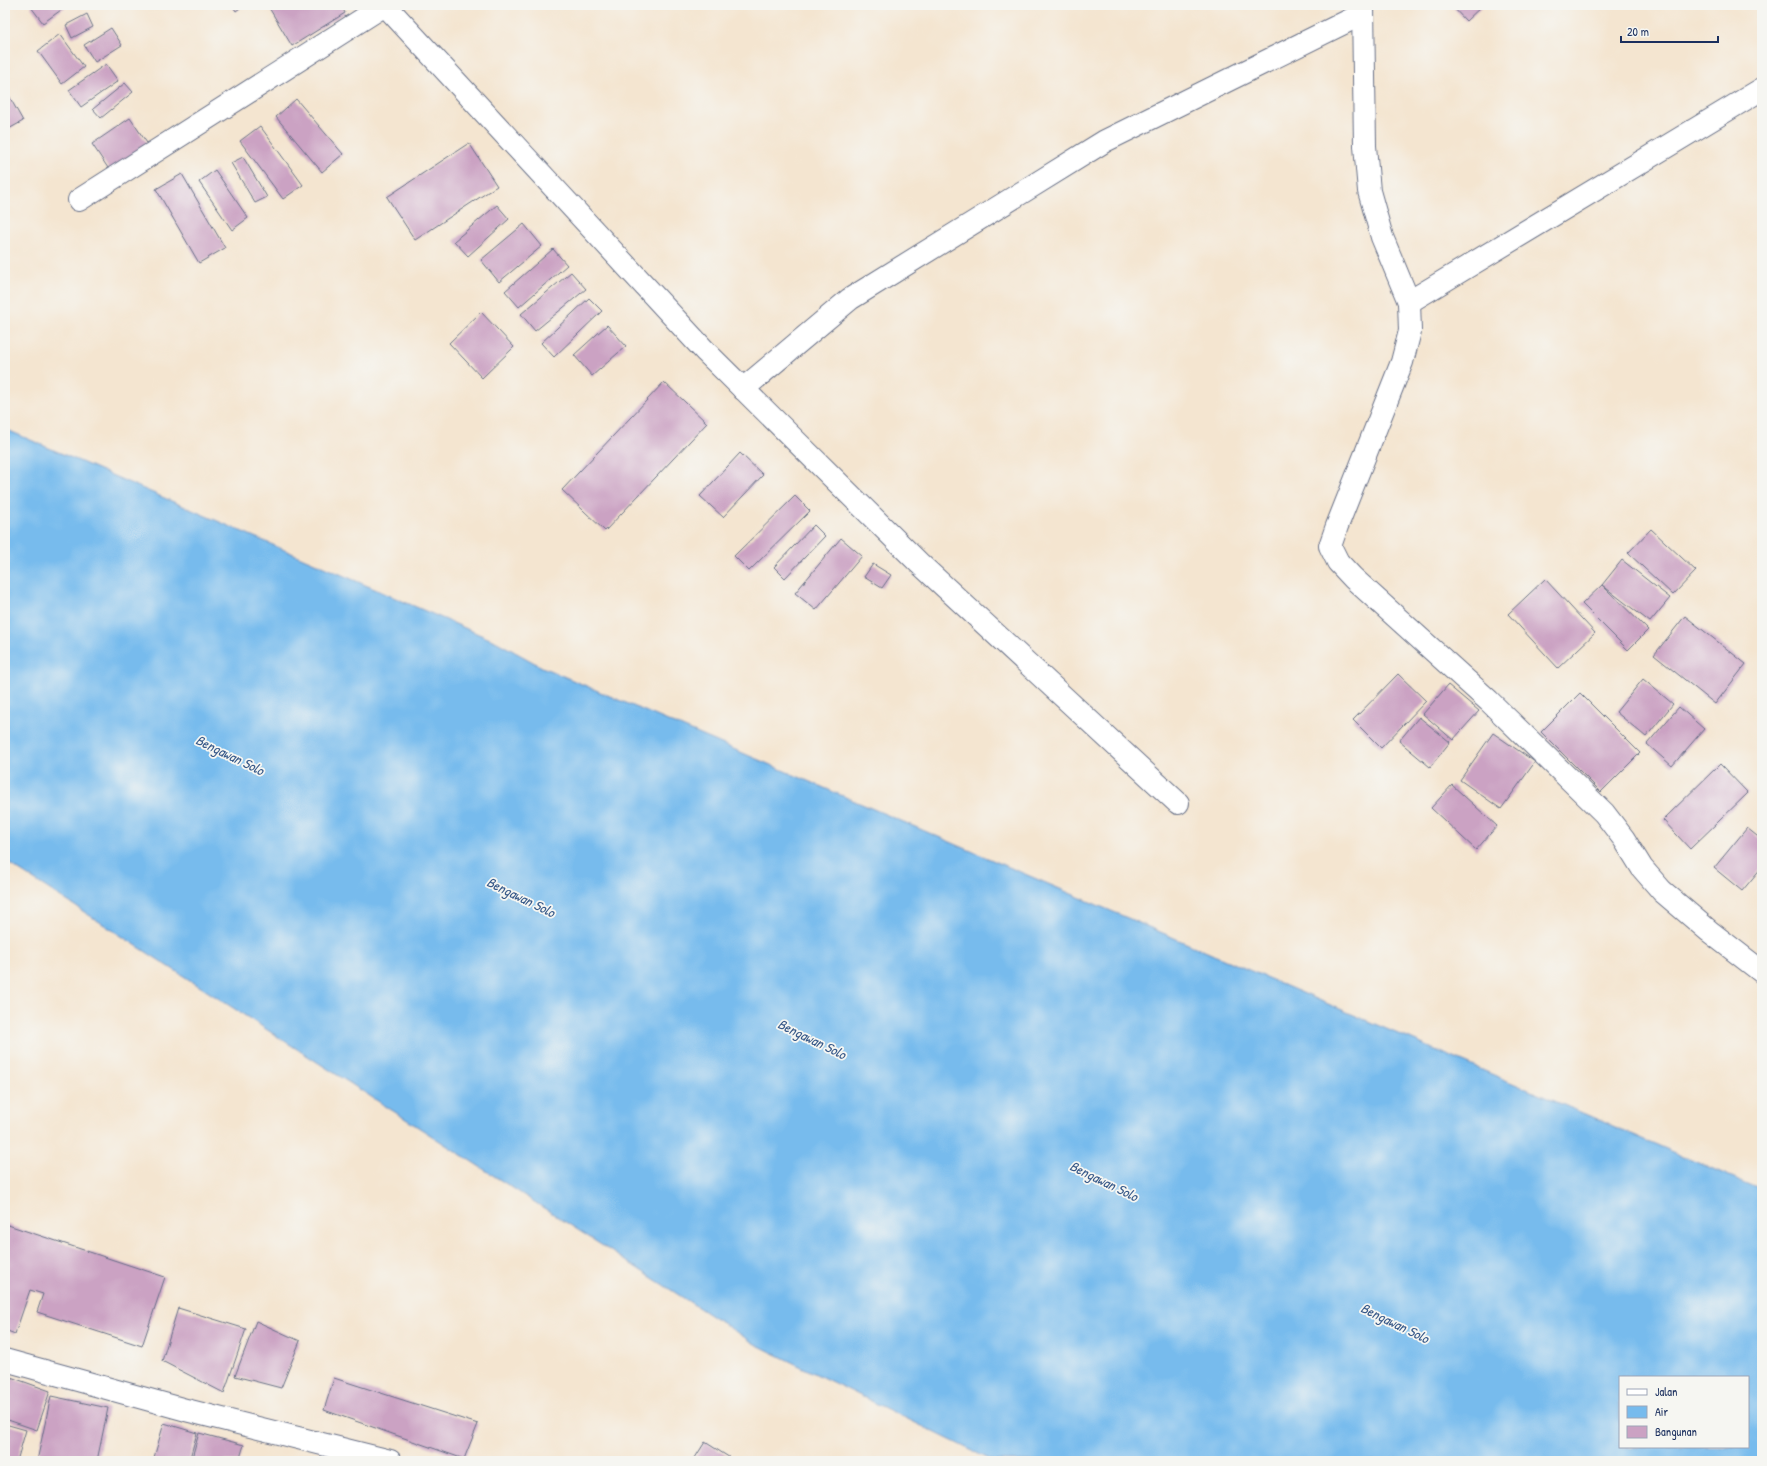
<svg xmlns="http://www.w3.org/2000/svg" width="1767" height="1466" viewBox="0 0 1767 1466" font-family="'Patrick Hand',sans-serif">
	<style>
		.water { fill: #77bbed; stroke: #4975a6; fill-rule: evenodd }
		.building { fill: #cba2c3 }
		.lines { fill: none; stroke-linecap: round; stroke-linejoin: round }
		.minor-casing { stroke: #676f86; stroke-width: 24 }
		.minor { stroke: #fff; stroke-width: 22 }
		.labels { text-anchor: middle; stroke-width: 3.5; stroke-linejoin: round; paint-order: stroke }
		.water-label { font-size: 14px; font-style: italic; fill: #375989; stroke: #f6f6f2 }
	</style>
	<rect width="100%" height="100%" fill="#f6f6f2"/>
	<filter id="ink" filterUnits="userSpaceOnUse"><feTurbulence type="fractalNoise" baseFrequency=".025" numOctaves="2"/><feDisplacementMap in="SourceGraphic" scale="8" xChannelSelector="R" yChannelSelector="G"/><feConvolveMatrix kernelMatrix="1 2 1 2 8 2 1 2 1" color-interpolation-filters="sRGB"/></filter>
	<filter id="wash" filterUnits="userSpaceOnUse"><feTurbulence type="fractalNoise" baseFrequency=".012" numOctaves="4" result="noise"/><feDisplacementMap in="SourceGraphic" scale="16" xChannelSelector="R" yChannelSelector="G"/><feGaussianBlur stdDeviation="0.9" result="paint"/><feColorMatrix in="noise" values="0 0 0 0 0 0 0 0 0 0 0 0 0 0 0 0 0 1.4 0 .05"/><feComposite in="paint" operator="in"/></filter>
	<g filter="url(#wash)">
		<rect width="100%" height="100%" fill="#f4e5d0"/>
		<path class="water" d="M5,429L497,642L542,667L1762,1190V1461H993L755,1344L5,861ZM1620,1377H1748V1447H1620Z"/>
		<g id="blocks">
			<g class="building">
				<path d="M34,5H68L43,23L31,7Z"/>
				<path d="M232,5H244L236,11Z"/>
				<path d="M270,5H341L345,13L292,46L268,6Z"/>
				<path d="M1451,5H1483L1466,21Z"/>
				<path d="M87,14L93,27L72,38L66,25Z"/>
				<path d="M111,28L122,45L95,62L84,45Z"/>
				<path d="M60,34L84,67L62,84L38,51Z"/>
				<path d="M106,64L118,81L81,107L69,90Z"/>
				<path d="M125,83L133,92L101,118L93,109Z"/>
				<path d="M5,89L23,121L5,131Z"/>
				<path d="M296,99L343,154L322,172L276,117Z"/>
				<path d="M130,118L149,146L110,171L92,144Z"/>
				<path d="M260,126L303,185L283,199L240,141Z"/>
				<path d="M469,143L497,186L415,240L387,197Z"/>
				<path d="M243,157L267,197L255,203L231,163Z"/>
				<path d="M215,170L248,218L232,230L199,182Z"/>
				<path d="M182,174L225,248L199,263L156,189Z"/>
				<path d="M497,205L509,219L468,256L454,241Z"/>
				<path d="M524,224L542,246L499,282L481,260Z"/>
				<path d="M553,249L567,265L519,307L505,291Z"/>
				<path d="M571,272L586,289L535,331L521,314Z"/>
				<path d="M589,298L602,311L554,357L541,343Z"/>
				<path d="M481,312L514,347L482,378L449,343Z"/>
				<path d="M607,325L626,346L592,376L574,355Z"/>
				<path d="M664,382L707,423L605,531L562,490Z"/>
				<path d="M740,453L763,475L723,517L700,496Z"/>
				<path d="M795,496L810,511L749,571L734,556Z"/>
				<path d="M814,525L825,536L785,578L774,567Z"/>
				<path d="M1651,529L1696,571L1673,595L1628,553Z"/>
				<path d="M841,538L862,556L816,610L795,593Z"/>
				<path d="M1622,560L1670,598L1650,622L1602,585Z"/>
				<path d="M873,564L891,575L882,588L864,577Z"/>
				<path d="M1545,579L1595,633L1558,668L1508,614Z"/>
				<path d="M1602,585L1648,630L1628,650L1582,604Z"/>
				<path d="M1685,616L1746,664L1715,704L1654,655Z"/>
				<path d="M1398,674L1426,701L1381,748L1353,720Z"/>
				<path d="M1643,679L1673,704L1646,737L1616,712Z"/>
				<path d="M1448,685L1479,711L1453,740L1423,714Z"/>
				<path d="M1580,693L1640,753L1601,792L1541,732Z"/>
				<path d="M1679,707L1704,729L1672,766L1647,744Z"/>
				<path d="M1419,717L1450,742L1430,767L1399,741Z"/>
				<path d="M1493,733L1535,762L1501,809L1460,780Z"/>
				<path d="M1720,764L1748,793L1690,849L1663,820Z"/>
				<path d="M1452,785L1497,826L1476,850L1431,808Z"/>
				<path d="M1747,828L1762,840V867L1742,891L1714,868Z"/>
				<path d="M5,1224L165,1277L142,1346L37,1312L43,1294L30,1290L15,1334L5,1330Z"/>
				<path d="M178,1308L246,1329L224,1393L162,1361Z"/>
				<path d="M256,1321L300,1341L281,1388L235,1376Z"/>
				<path d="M5,1375L50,1391L37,1430L5,1419Z"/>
				<path d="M334,1378L478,1424L464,1459L324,1410Z"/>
				<path d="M51,1396L108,1408L97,1461H37Z"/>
				<path d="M164,1423L197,1433L189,1461H153Z"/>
				<path d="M5,1424L26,1430L17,1461H5Z"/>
				<path d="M199,1433L244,1445L239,1461H191Z"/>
				<path d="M705,1442L735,1461H693Z"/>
			</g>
		</g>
	</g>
	<g filter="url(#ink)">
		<use href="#blocks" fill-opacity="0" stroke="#676f86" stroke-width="1"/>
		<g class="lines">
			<defs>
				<g id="minor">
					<path d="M385,5L706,352L919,563L1178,803"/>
					<path d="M1363,5L1365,146L1369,191L1382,237L1409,302L1410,331L1402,362L1337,526L1330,546L1338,562L1353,578L1489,701L1604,813L1624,839L1642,868L1662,891L1709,931L1762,972"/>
					<path d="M79,200L385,5"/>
					<path d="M1409,302L1762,89"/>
					<path d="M743,389L850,299L1105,141L1362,14"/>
					<path d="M5,1360L186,1410L390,1461"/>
				</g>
			</defs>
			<use href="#minor" class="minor-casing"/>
			<use href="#minor" class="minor"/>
		</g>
	</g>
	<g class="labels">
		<g class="water-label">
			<text transform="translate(230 755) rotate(26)" y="5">Bengawan Solo</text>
			<text transform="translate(521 897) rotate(26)" y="5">Bengawan Solo</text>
			<text transform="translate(812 1039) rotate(26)" y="5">Bengawan Solo</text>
			<text transform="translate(1104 1181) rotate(26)" y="5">Bengawan Solo</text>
			<text transform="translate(1395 1323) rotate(26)" y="5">Bengawan Solo</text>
		</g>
	</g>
	<rect width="1767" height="1466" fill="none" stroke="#f6f6f2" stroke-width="20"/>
	<rect x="1619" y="1376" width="130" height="72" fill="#f6f6f2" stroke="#9ea6b7"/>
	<rect x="1627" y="1389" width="20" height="6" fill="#ffffff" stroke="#9ea6b7"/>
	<text x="1655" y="1396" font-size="12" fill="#1b2f5e">Jalan</text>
	<rect x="1627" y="1406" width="20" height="12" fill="#77bbed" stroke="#9ea6b7"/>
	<text x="1655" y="1416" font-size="12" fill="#1b2f5e">Air</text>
	<rect x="1627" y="1426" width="20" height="12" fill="#cba2c3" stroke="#9ea6b7"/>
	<text x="1655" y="1436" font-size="12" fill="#1b2f5e">Bangunan</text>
	<path d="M1621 36v6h97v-6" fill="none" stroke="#1b2f5e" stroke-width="2"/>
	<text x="1627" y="36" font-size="12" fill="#1b2f5e" stroke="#f6f6f2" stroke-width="3" paint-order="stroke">20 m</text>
</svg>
